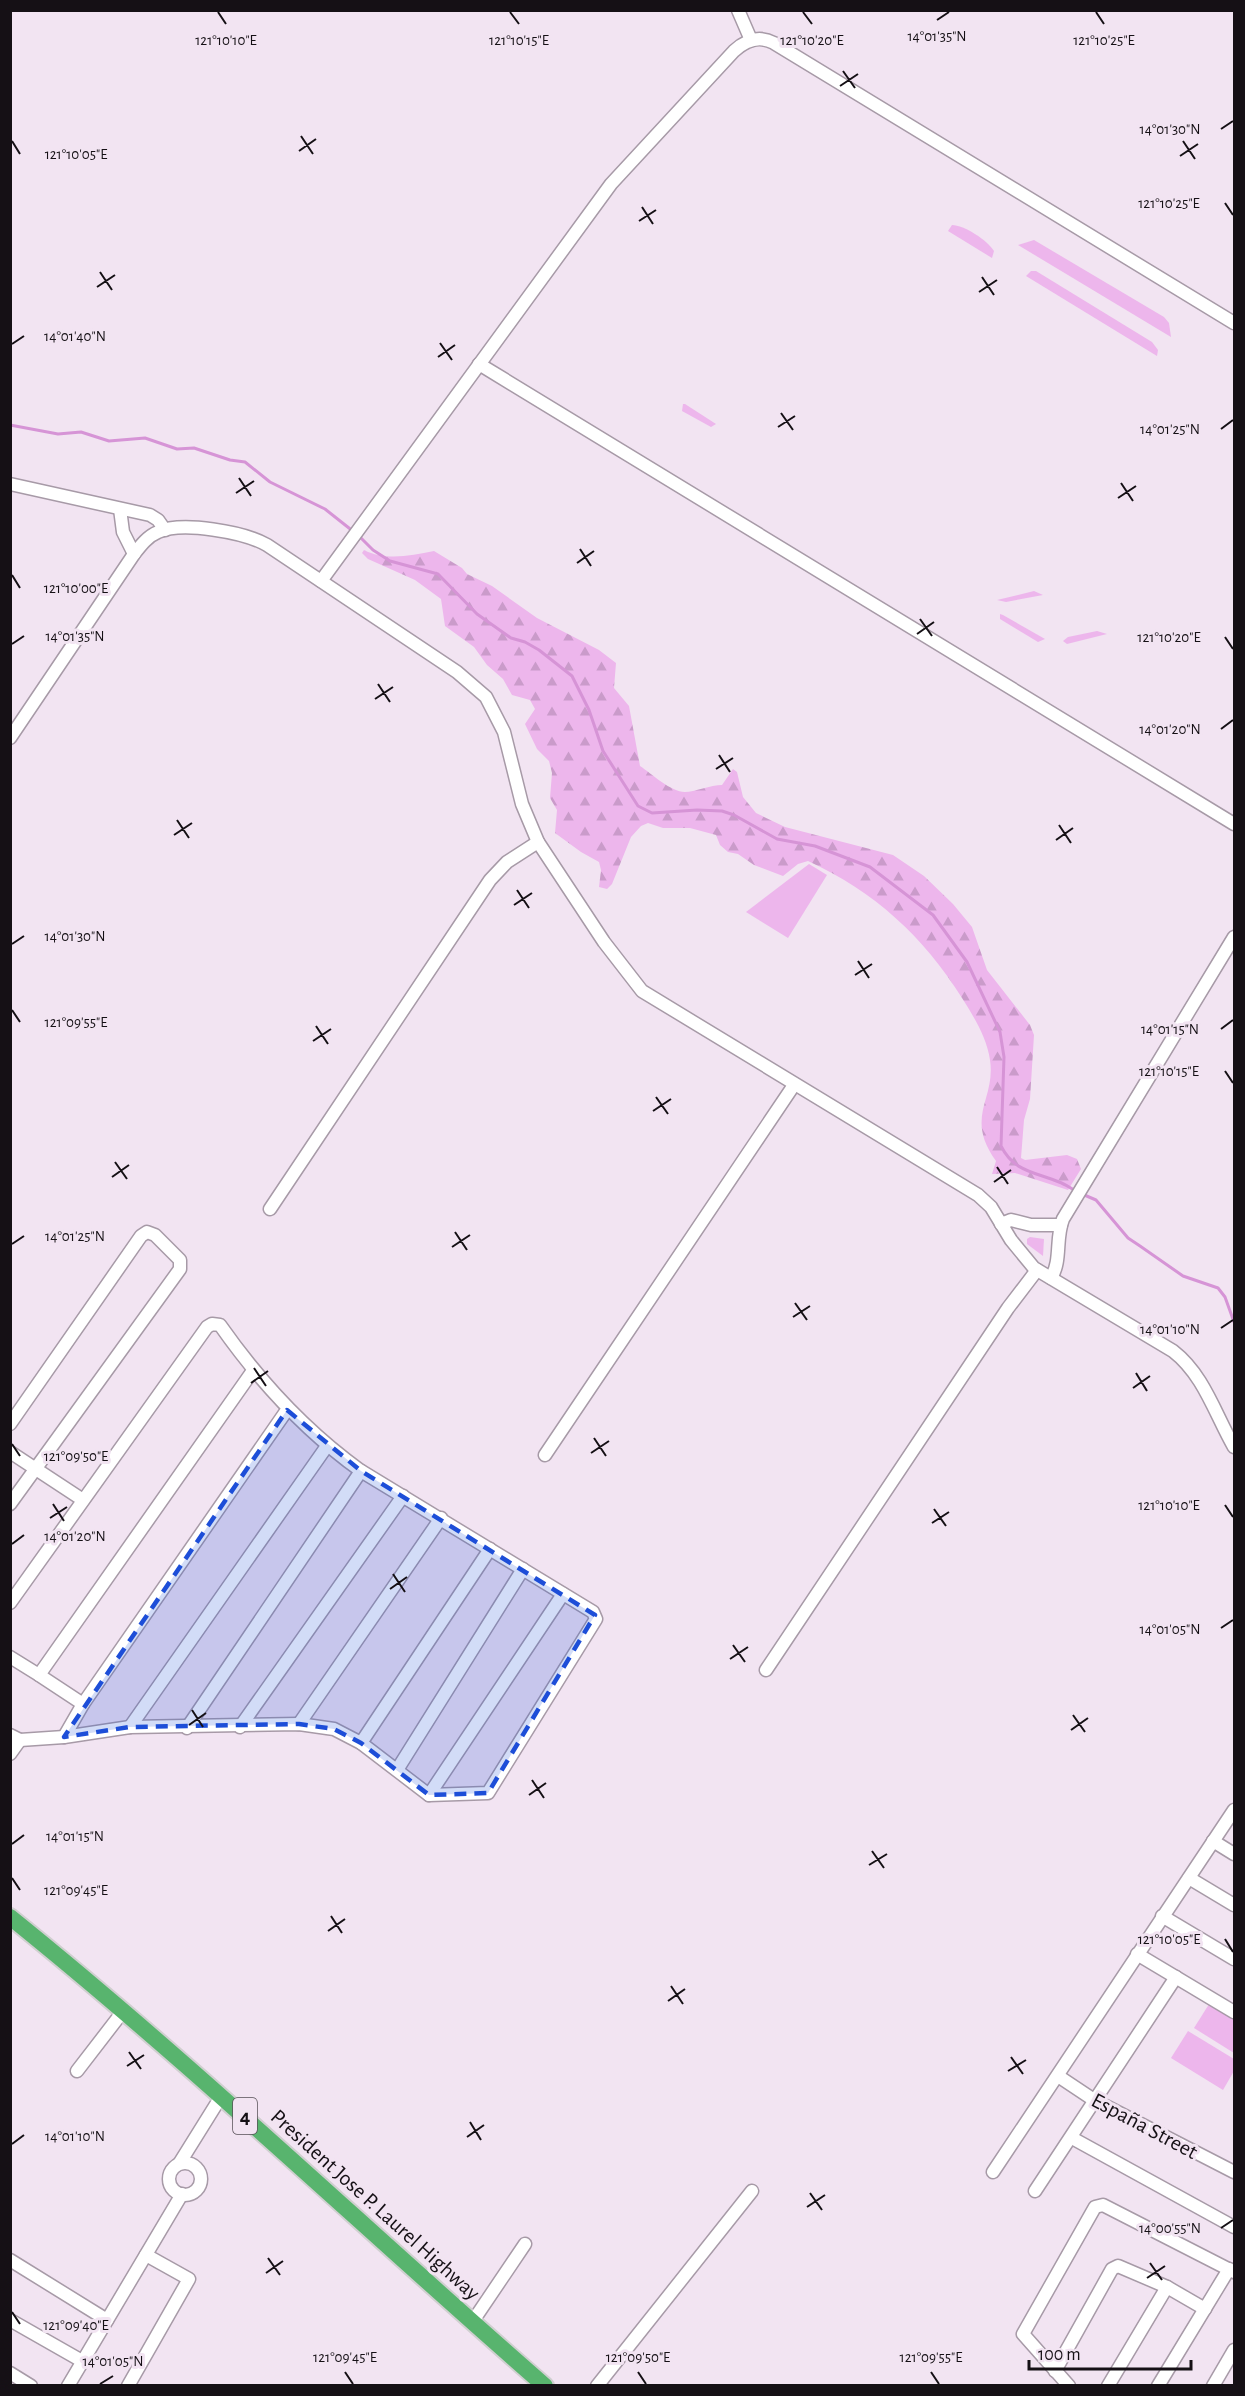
<svg xmlns="http://www.w3.org/2000/svg" width="1245" height="2396" viewBox="0 0 1245 2396" font-family="'Alegreya Sans',sans-serif">
	<style>
		.grass { fill: #edb6ec }
		.forest { fill: url(#forest-firs) }
		.lines { fill: none; stroke-linecap: round; stroke-linejoin: round }
		.stream { stroke: #d694d6; stroke-width: 3 }
		.minor-casing { stroke: #a79aa7; stroke-width: 15 }
		.highway-casing { stroke: #d0cfd0; stroke-width: 20 }
		.minor { stroke: #fff; stroke-width: 12 }
		.highway { stroke: #58b46e; stroke-width: 16 }
		.marked { fill: #1d4ed8; fill-opacity: 0.2; stroke: #1d4ed8; stroke-width: 4.5; stroke-dasharray: 12 8; stroke-linejoin: round }
		.ticks { fill: none; stroke: #151015; stroke-width: 2 }
		.labels { text-anchor: middle; stroke-width: 6; stroke-linejoin: round; paint-order: stroke }
		.shield { fill: #f2e4f2; stroke: #575057; stroke-width: 1.5 }
		.shield-label { font-size: 21px; font-weight: bold; fill: #151015 }
		.street-label { font-size: 22px; fill: #151015; stroke: #f2e4f2 }
		.ticks-label { font-size: 15px; text-anchor: middle; fill: #151015; stroke: #f2e4f2; stroke-width: 6; stroke-linejoin: round; paint-order: stroke }
	</style>
	<defs>
		<pattern id="forest-firs" width="22" height="20" patternUnits="userSpaceOnUse" patternTransform="scale(1.5)"><rect width="22" height="20" fill="#edb6ec"/><path d="M5 1l3.5 6h-7zM16 11l3.5 6h-7z" fill="#ca9bca"/></pattern>
	</defs>
	<rect width="100%" height="100%" fill="#f2e4f2"/>
	<g class="grass">
		<path d="M952,225C964,225 987,240 994,251L992,258L948,231Z"/>
		<path d="M1034,240L1164,317L1169,323L1171,337L1018,245Z"/>
		<path d="M1031,271H1036L1152,342L1158,350L1157,356L1026,276Z"/>
		<path d="M683,404H685L716,424L711,427L682,411Z"/>
		<path d="M1034,591L1043,595L1006,602L997,600Z"/>
		<path d="M1000,614L1003,615L1045,639L1038,642L1000,619Z"/>
		<path d="M1097,631L1107,634L1067,644L1063,641L1068,637Z"/>
		<path d="M809,864L827,875L788,938L746,912Z"/>
		<path d="M1030,1237L1044,1239L1043,1256L1027,1244V1239Z"/>
		<path d="M1211,2001L1234,2016V2053L1194,2028Z"/>
		<path d="M1188,2031L1234,2059V2071L1223,2090L1171,2058Z"/>
	</g>
	<path class="forest" d="M364,550C385,561 410,556 434,551L462,568L467,574L492,586L537,618L599,650L616,663L614,688L629,706L640,766C652,774 671,792 685,792C694,792 711,785 722,785L733,769L737,772L743,797L756,813L785,827L893,855L924,876L953,904L972,927L987,970L1030,1025L1034,1035L1030,1099L1024,1120L1021,1158L1025,1160L1067,1155L1077,1159L1081,1169L1068,1190L1015,1173L992,1174L996,1161C964,1116 996,1100 990,1060C987,1038 974,1017 962,998C923,936 875,892 808,861L798,864L783,876L754,865L738,854L728,852L720,845L716,835L690,828H663L648,823L641,826L631,837L612,884L607,889L599,887L601,870L599,862L581,852L555,833L557,810L550,798L552,773L549,761L537,749L525,724L535,709L530,700L512,695L503,679L487,665L474,647L445,626L441,599L415,580L368,559L362,553Z"/>
	<g class="lines">
		<g class="stream">
			<path d="M10,425L58,434L81,432L109,441L145,438L177,449L194,448L230,460L245,462L270,482L325,509L354,532"/>
			<path d="M359,536L373,550L390,561L438,574L477,614L511,638L525,642L539,650L572,676L589,710L603,751L638,806L652,813L697,810L722,811L734,815L777,839L815,846L870,867L933,915L967,962L1000,1032L1004,1057L1001,1146C1014,1172 1035,1172 1059,1182C1065,1184 1070,1188 1076,1191"/>
			<path d="M1082,1194L1096,1200L1128,1238L1140,1246L1183,1276L1218,1288L1225,1297L1234,1322"/>
		</g>
		<defs>
			<g id="minor">
				<path d="M738,10L751,40"/>
				<path d="M479,364L1234,824"/>
				<path d="M10,484L150,515L158,520L165,530"/>
				<path d="M120,509L123,532L134,554"/>
				<path d="M321,581L611,184L734,51C746,40 759,35 774,43L1234,323"/>
				<path d="M10,738L134,554C141,545 148,536 158,532C182,521 244,532 267,545L457,672L486,697L504,732L522,804L538,842L604,942L642,991L978,1195L991,1207L1011,1240L1034,1268L1173,1351C1204,1375 1215,1414 1234,1447"/>
				<path d="M270,1209L490,880L507,862L538,842"/>
				<path d="M1001,1224L1011,1220L1031,1225H1061"/>
				<path d="M1051,1278C1062,1260 1055,1239 1063,1219L1234,937"/>
				<path d="M10,1424L141,1236L147,1232L155,1235L180,1260V1269L10,1504"/>
				<path d="M10,1452L83,1500"/>
				<path d="M545,1455L794,1085"/>
				<path d="M10,1603L207,1327L212,1324L220,1325C260,1382 304,1430 361,1471L593,1612L596,1619L488,1793L429,1795L361,1743L334,1729L299,1724L130,1727L64,1737L20,1740L10,1735"/>
				<path d="M10,1657L39,1675"/>
				<path d="M766,1670L1008,1308L1037,1270"/>
				<path d="M83,1704L39,1675L252,1372"/>
				<path d="M299,1724L441,1518"/>
				<path d="M130,1727L327,1446"/>
				<path d="M240,1727L403,1496"/>
				<path d="M187,1728L361,1471"/>
				<path d="M64,1737L83,1704L287,1410"/>
				<path d="M361,1743L490,1549"/>
				<path d="M10,1754L20,1740"/>
				<path d="M397,1770L523,1569"/>
				<path d="M429,1795L563,1594"/>
				<path d="M1213,1841L1234,1854"/>
				<path d="M1189,1878L1234,1905"/>
				<path d="M1162,1916L1234,1959"/>
				<path d="M1137,1954L1234,2012"/>
				<path d="M77,2071L124,2010"/>
				<path d="M1058,2076L1094,2100L1234,2172"/>
				<path d="M1072,2138L1234,2227"/>
				<circle cx="185" cy="2179" r="16"/>
				<path d="M179,2164L222,2095"/>
				<path d="M993,2172L1234,1810"/>
				<path d="M1035,2191L1176,1977"/>
				<path d="M10,2260L107,2320"/>
				<path d="M10,2320L82,2361"/>
				<path d="M473,2321L525,2244"/>
				<path d="M1055,2371L1112,2269L1118,2266L1167,2287L1205,2309"/>
				<path d="M10,2373L31,2386"/>
				<path d="M68,2386L182,2194"/>
				<path d="M128,2386L189,2279L146,2255"/>
				<path d="M597,2386L752,2191"/>
				<path d="M1069,2386L1023,2334L1095,2207L1103,2205L1234,2272"/>
				<path d="M1108,2386L1167,2287"/>
				<path d="M1158,2386L1229,2269"/>
				<path d="M1213,2386L1234,2350"/>
			</g>
			<path id="highway" d="M10,1917C195,2066 366,2230 545,2386"/>
		</defs>
		<use href="#minor" class="minor-casing"/>
		<use href="#highway" class="highway-casing"/>
		<use href="#minor" class="minor"/>
		<use href="#highway" class="highway"/>
	</g>
	<path class="marked" d="M287,1410L361,1471L595,1615L488,1793L429,1795L361,1743L334,1729L299,1724L130,1727L64,1737Z"/>
	<path class="ticks" d="M218,12L226,24M510,12L519,24M803,12L812,24M1096,12L1104,24M937,20L949,12M843,71L855,88M840,86L858,74M1221,129L1233,121M301,136L313,154M12,141L20,154M1183,141L1195,159M299,151L316,139M1180,156L1198,144M1225,203L1233,215M642,207L653,224M639,221L656,210M100,272L112,290M982,277L994,295M97,287L115,275M979,292L997,280M440,343L452,360M12,344L24,336M438,357L455,345M781,413L793,430M778,427L795,416M1221,429L1233,420M239,478L251,496M1121,483L1133,501M236,493L254,481M1118,498L1136,486M580,549L591,566M577,563L594,551M12,575L20,588M920,619L932,636M917,634L934,622M1225,637L1233,649M12,644L24,636M378,684L390,702M375,699L393,687M1221,729L1233,720M719,755L730,772M716,769L733,758M177,820L189,838M1059,825L1071,843M174,835L192,823M1056,840L1073,828M517,890L529,908M514,905L532,893M12,944L24,936M858,961L869,978M855,975L872,964M12,1010L20,1022M316,1026L328,1044M1221,1029L1233,1020M313,1041L331,1029M1225,1071L1233,1083M656,1097L668,1114M653,1111L671,1099M115,1162L127,1179M997,1167L1008,1184M112,1177L129,1165M994,1182L1011,1170M455,1232L467,1250M12,1244L24,1236M452,1247L470,1235M795,1303L807,1320M793,1317L810,1306M1221,1328L1233,1320M254,1368L266,1386M1136,1373L1147,1391M251,1383L268,1371M1133,1388L1150,1376M594,1438L606,1456M12,1444L20,1456M591,1453L609,1441M53,1504L64,1521M1225,1505L1233,1517M934,1509L946,1526M50,1518L67,1507M932,1523L949,1512M12,1544L24,1535M393,1574L405,1592M390,1589L407,1577M1221,1628L1233,1620M733,1645L745,1662M730,1659L748,1647M192,1710L203,1727M1073,1715L1085,1732M189,1725L206,1713M1071,1730L1088,1718M532,1780L544,1798M529,1795L546,1783M12,1844L24,1835M872,1851L884,1868M869,1865L887,1854M12,1878L20,1890M331,1916L342,1933M328,1931L345,1919M1225,1939L1233,1952M671,1986L683,2004M668,2001L685,1989M129,2052L141,2069M1011,2057L1023,2074M127,2066L144,2055M1008,2071L1026,2060M470,2122L481,2140M467,2137L484,2125M12,2144L24,2135M810,2193L822,2210M807,2207L825,2195M1221,2228L1233,2220M268,2258L280,2275M1150,2263L1162,2280M266,2273L283,2261M1147,2278L1165,2266M12,2312L20,2324M345,2372L353,2384M638,2372L646,2384M931,2372L939,2384M100,2384L113,2376"/>
	<g class="labels">
		<rect class="shield" x="233" y="2098" width="24" height="36" rx="4.5"/>
		<g class="shield-label">
			<text x="245" y="2123">4</text>
		</g>
		<g class="street-label">
			<text transform="translate(1145 2125) rotate(28)" y="8">España Street</text>
			<text transform="translate(376 2204) rotate(42)" y="8">President Jose P. Laurel Highway</text>
		</g>
	</g>
	<g class="ticks-label">
		<text x="937" y="41">14°01'35"N</text>
		<text x="226" y="45">121°10'10"E</text>
		<text x="519" y="45">121°10'15"E</text>
		<text x="812" y="45">121°10'20"E</text>
		<text x="1104" y="45">121°10'25"E</text>
		<text x="1170" y="134">14°01'30"N</text>
		<text x="76" y="159">121°10'05"E</text>
		<text x="1169" y="208">121°10'25"E</text>
		<text x="75" y="341">14°01'40"N</text>
		<text x="1170" y="434">14°01'25"N</text>
		<text x="76" y="593">121°10'00"E</text>
		<text x="75" y="641">14°01'35"N</text>
		<text x="1169" y="642">121°10'20"E</text>
		<text x="1170" y="734">14°01'20"N</text>
		<text x="75" y="941">14°01'30"N</text>
		<text x="76" y="1027">121°09'55"E</text>
		<text x="1170" y="1034">14°01'15"N</text>
		<text x="1169" y="1076">121°10'15"E</text>
		<text x="75" y="1241">14°01'25"N</text>
		<text x="1170" y="1334">14°01'10"N</text>
		<text x="76" y="1461">121°09'50"E</text>
		<text x="1169" y="1510">121°10'10"E</text>
		<text x="75" y="1541">14°01'20"N</text>
		<text x="1170" y="1634">14°01'05"N</text>
		<text x="75" y="1841">14°01'15"N</text>
		<text x="76" y="1895">121°09'45"E</text>
		<text x="1169" y="1944">121°10'05"E</text>
		<text x="75" y="2141">14°01'10"N</text>
		<text x="1170" y="2233">14°00'55"N</text>
		<text x="76" y="2330">121°09'40"E</text>
		<text x="345" y="2362">121°09'45"E</text>
		<text x="638" y="2362">121°09'50"E</text>
		<text x="931" y="2362">121°09'55"E</text>
		<text x="113" y="2366">14°01'05"N</text>
	</g>
	<rect width="1245" height="2396" fill="none" stroke="#151015" stroke-width="24"/>
	<path d="M1029 2360v9h162v-9" fill="none" stroke="#151015" stroke-width="3"/>
	<text x="1038" y="2360" font-size="18" fill="#151015" stroke="#f2e4f2" stroke-width="4.5" paint-order="stroke">100 m</text>
</svg>
